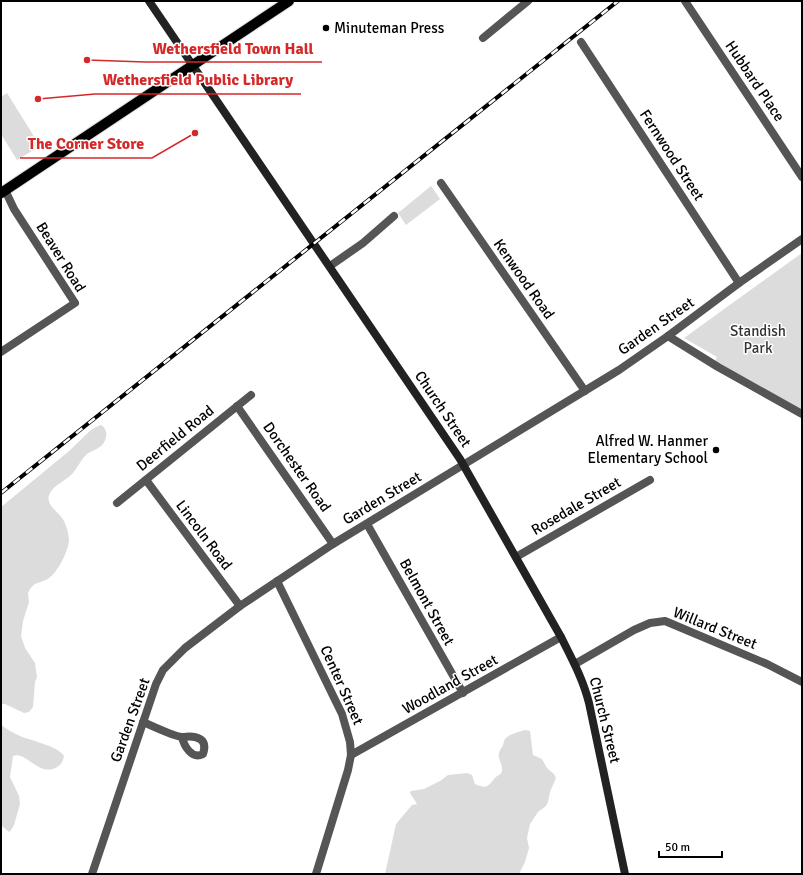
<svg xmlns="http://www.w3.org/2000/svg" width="803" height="875" viewBox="0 0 803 875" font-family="Signika,sans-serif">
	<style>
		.green { fill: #dcdcdc }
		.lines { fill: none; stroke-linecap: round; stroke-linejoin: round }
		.primary-casing { stroke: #dbdbdb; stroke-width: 12 }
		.street { stroke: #555; stroke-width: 8 }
		.secondary { stroke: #222; stroke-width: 8 }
		.primary { stroke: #000; stroke-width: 10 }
		.rail-casing { stroke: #000; stroke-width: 4 }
		.rail { stroke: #fff; stroke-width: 2.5; stroke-dasharray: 8; stroke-linecap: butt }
		.poi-dot { fill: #000; stroke: #fff; stroke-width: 1.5 }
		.labels { text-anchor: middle; stroke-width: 3; stroke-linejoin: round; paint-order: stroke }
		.poi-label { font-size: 15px; fill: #000; stroke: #fff; text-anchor: start }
		.street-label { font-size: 15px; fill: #000; stroke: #fff }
		.park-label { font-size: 15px; fill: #333; stroke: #fff }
		.leader { fill: none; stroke: #d62828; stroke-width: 1.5 }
		.callout-dot { fill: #d62828; stroke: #fff; stroke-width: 1.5 }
		.callout-label { font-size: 16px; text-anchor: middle; font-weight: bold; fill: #d62828; stroke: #fff; stroke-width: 3; stroke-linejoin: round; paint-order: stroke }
	</style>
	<rect width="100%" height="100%" fill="#fff"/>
	<g class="green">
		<path d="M7,93L40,146L17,160L1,134V97Z"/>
		<path d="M431,186L440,199L406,225L398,213Z"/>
		<path d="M802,253V417L713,366L717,357L684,338Z"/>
		<path d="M101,425C109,429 107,441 101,446C97,450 90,451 86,455C80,461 77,469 71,475C66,480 57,484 52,490C42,502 56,510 62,518C66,523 69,534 69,541C68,551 58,572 49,578C40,584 33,581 28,593L29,602L23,621L21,636L25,648L35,663L37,677L35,682L33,707L29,712L24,713L5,704H1V507L68,452L91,430L96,427Z"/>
		<path d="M1,725C7,729 13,733 20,736C32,741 58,746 64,756C63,761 61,765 57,767C39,778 26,750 13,756L10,777L19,796L20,804L14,825L11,830L9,832L1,825Z"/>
		<path d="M525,730L530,731L533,755L542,759L547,768L554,774L556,778L550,792L548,802L546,806L538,812L530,824L527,838L529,848L525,862L519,874H385L396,824L412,805L417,804C415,800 412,797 410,793L411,791L424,789L440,781L448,775L467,773L472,775L475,784C489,790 488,785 496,777C498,775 501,775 502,771C503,761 494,758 502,747C504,745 503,742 505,739C509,734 519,732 525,730Z"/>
	</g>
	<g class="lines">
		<defs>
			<path id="primary" d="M1,193L289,1"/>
		</defs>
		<use href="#primary" class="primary-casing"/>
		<g class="street">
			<path d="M685,1L802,177"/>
			<path d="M483,38L528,1"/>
			<path d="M581,42L739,283"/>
			<path d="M441,183L585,391"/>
			<path d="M330,266L363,243L394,216"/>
			<path d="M668,336L718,367L802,414"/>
			<path d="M1,352L75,303L14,209L5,190"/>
			<path d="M237,406L333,544"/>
			<path d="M146,480L240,606"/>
			<path d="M117,503L251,395"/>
			<path d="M367,524L463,693"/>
			<path d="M516,557L650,480"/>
			<path d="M277,581L342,714L350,742L351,755L348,770L316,874"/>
			<path d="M575,664L634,630L650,623L665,621L767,664L802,682"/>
			<path d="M143,722C150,725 175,737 182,737C188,737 193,735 200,739C205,742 205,748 203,754C192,760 184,746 182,737"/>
			<path d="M351,755L561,637"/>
			<path d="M92,874L156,684L163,670L185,648L240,606L333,544L619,370L668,336L739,283L802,239"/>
		</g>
		<path class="secondary" d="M149,1L460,459L561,637C572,659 583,679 589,703L625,874"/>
		<use href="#primary" class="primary"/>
		<defs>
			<path id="rail" d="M1,493L618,1"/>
		</defs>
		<use href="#rail" class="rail-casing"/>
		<use href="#rail" class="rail"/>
	</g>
	<g class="poi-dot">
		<circle cx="326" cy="28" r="4"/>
		<circle cx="716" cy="450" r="4"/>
	</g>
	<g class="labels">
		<g class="poi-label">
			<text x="334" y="33">Minuteman Press</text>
			<text x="708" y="446" text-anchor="end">Alfred W. Hanmer<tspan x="708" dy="17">Elementary School</tspan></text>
		</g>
		<g class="street-label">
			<text transform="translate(755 81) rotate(56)" y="5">Hubbard Place</text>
			<text transform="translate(672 155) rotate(57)" y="5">Fernwood Street</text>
			<text transform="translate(61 257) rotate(58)" y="5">Beaver Road</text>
			<text transform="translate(524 279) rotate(55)" y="5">Kenwood Road</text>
			<text transform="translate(656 326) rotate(-35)" y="5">Garden Street</text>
			<text transform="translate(443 409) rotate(56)" y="5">Church Street</text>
			<text transform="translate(175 438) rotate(-39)" y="5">Deerfield Road</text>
			<text transform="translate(297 467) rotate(55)" y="5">Dorchester Road</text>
			<text transform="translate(382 498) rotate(-31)" y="5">Garden Street</text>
			<text transform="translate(576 506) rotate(-30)" y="5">Rosedale Street</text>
			<text transform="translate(204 535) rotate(53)" y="5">Lincoln Road</text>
			<text transform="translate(427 602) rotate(61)" y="5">Belmont Street</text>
			<text transform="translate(715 628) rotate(22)" y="5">Willard Street</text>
			<text transform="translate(450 684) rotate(-29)" y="5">Woodland Street</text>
			<text transform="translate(342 685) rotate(66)" y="5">Center Street</text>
			<text transform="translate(130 720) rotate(-70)" y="5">Garden Street</text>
			<text transform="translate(605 720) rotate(76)" y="5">Church Street</text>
		</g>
		<g class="park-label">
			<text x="758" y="336">Standish<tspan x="758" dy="17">Park</tspan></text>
		</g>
	</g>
	<path class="leader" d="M87 60L145 62H322M38 99L95 94H301M195 133L152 158H20"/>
	<g class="callout-dot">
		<circle cx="87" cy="60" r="4"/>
		<circle cx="38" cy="99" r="4"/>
		<circle cx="195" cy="133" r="4"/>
	</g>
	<g class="callout-label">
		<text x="233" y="54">Wethersfield Town Hall</text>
		<text x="198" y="85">Wethersfield Public Library</text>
		<text x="86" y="149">The Corner Store</text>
	</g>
	<rect width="803" height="875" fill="none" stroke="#000000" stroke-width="4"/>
	<path d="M659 851v6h63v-6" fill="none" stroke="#000000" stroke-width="2"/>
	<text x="665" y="851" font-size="12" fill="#000000" stroke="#ffffff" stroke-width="3" paint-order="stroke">50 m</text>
</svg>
